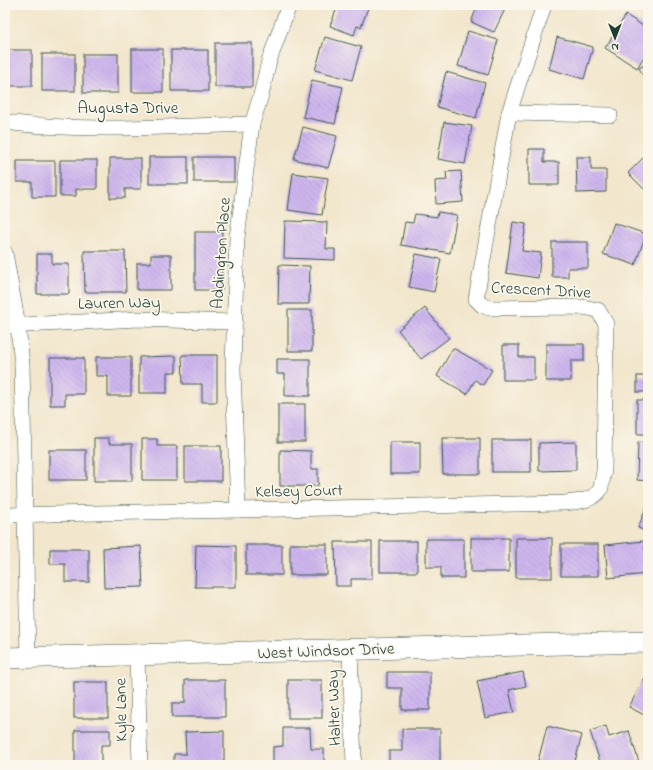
<svg xmlns="http://www.w3.org/2000/svg" width="653" height="770" viewBox="0 0 653 770" font-family="'Indie Flower',sans-serif">
	<style>
		.building { fill: url(#building-back-hatch) }
		.lines { fill: none; stroke-linecap: round; stroke-linejoin: round }
		.street-casing { stroke: #3f564b; stroke-width: 16 }
		.secondary-casing { stroke: #3f564b; stroke-width: 22 }
		.street { stroke: #fff; stroke-width: 15 }
		.secondary { stroke: #fff; stroke-width: 21 }
		.labels { text-anchor: middle; stroke-width: 3.5; stroke-linejoin: round; paint-order: stroke }
		.street-label { font-size: 17px; fill: #1f3d34; stroke: #fbf7ec }
	</style>
	<defs>
		<pattern id="building-back-hatch" width="6" height="6" patternUnits="userSpaceOnUse"><rect width="6" height="6" fill="#ceb6ee"/><path d="M-1 5l2 2M0 0l6 6M5-1l2 2" fill="none" stroke="#b09dcd"/></pattern>
	</defs>
	<rect width="100%" height="100%" fill="#fbf7ec"/>
	<filter id="ink" filterUnits="userSpaceOnUse"><feTurbulence type="fractalNoise" baseFrequency=".025" numOctaves="2"/><feDisplacementMap in="SourceGraphic" scale="8" xChannelSelector="R" yChannelSelector="G"/><feConvolveMatrix kernelMatrix="1 2 1 2 8 2 1 2 1" color-interpolation-filters="sRGB"/></filter>
	<filter id="wash" filterUnits="userSpaceOnUse"><feTurbulence type="fractalNoise" baseFrequency=".012" numOctaves="4" result="noise"/><feDisplacementMap in="SourceGraphic" scale="16" xChannelSelector="R" yChannelSelector="G"/><feGaussianBlur stdDeviation="0.9" result="paint"/><feColorMatrix in="noise" values="0 0 0 0 0 0 0 0 0 0 0 0 0 0 0 0 0 1.4 0 .05"/><feComposite in="paint" operator="in"/></filter>
	<g filter="url(#wash)">
		<rect width="100%" height="100%" fill="#f2e6cc"/>
		<g id="blocks">
			<g class="building">
				<path d="M338,5H369L361,27L357,26L354,35L330,26Z"/>
				<path d="M478,5H507L494,32L471,22Z"/>
				<path d="M626,15L648,29V50L637,68L605,48Z"/>
				<path d="M468,31L498,40L488,75L458,66Z"/>
				<path d="M325,37L361,47L352,80L315,70Z"/>
				<path d="M557,37L593,47L584,79L549,69Z"/>
				<rect x="215" y="43" width="37" height="44"/>
				<rect x="132" y="49" width="31" height="43"/>
				<rect x="5" y="50" width="27" height="36"/>
				<rect x="171" y="50" width="37" height="41"/>
				<rect x="42" y="54" width="33" height="37"/>
				<rect x="83" y="54" width="35" height="39"/>
				<path d="M648,63V85L639,68Z"/>
				<path d="M446,72L485,83L476,118L437,107Z"/>
				<path d="M312,80L343,87L335,124L303,117Z"/>
				<path d="M444,122L472,126L465,164L438,159Z"/>
				<path d="M303,127L337,136L328,168L294,159Z"/>
				<path d="M529,149H544V162H559V185H529Z"/>
				<path d="M648,153V193L628,173Z"/>
				<rect x="149" y="157" width="39" height="27"/>
				<rect x="194" y="157" width="40" height="25"/>
				<path d="M576,157H591V170H606V192L577,193Z"/>
				<path d="M110,158H141V189H125V198H110Z"/>
				<path d="M60,160H97V189H76V196H60Z"/>
				<path d="M17,161H55V197H32V182H17Z"/>
				<path d="M461,171L463,202L436,204L435,181L447,180L446,172Z"/>
				<path d="M293,173L328,178L322,215L288,210Z"/>
				<path d="M438,212L457,215L450,253L401,245L405,222L413,223L415,214L437,217Z"/>
				<path d="M285,221L327,222L326,249H335V260L284,258Z"/>
				<path d="M513,222L526,224L522,251L541,253L538,278L506,273Z"/>
				<path d="M614,223L646,234L635,265L603,254Z"/>
				<rect x="195" y="232" width="27" height="58"/>
				<path d="M552,242H588V268H568V277H552Z"/>
				<path d="M84,251H125L126,292H85Z"/>
				<path d="M37,254H52V264H69V294H37Z"/>
				<path d="M416,254L441,259L434,292L409,287Z"/>
				<path d="M151,255H171V290H137V263H151Z"/>
				<path d="M279,265L310,266L309,304H278Z"/>
				<path d="M425,308L449,338L421,359L398,330Z"/>
				<rect x="288" y="310" width="24" height="41"/>
				<path d="M546,344H584V361H571V381H546Z"/>
				<path d="M503,345H519V357H534V380H503Z"/>
				<path d="M453,348L492,370L483,385L475,380L467,394L437,376Z"/>
				<path d="M182,355H217V402H202V384H183Z"/>
				<path d="M176,356V372H167V393H139V357Z"/>
				<path d="M96,357H131V396H108V376H96Z"/>
				<path d="M50,358H84V394H65V405H50Z"/>
				<path d="M277,359H310V396H285V374H277Z"/>
				<rect x="637" y="376" width="11" height="16"/>
				<rect x="637" y="400" width="11" height="34"/>
				<rect x="278" y="404" width="27" height="38"/>
				<path d="M94,438H109V444H132V481H94Z"/>
				<path d="M442,438H480V474H443Z"/>
				<path d="M142,439H157V446H177V480H142Z"/>
				<rect x="492" y="440" width="39" height="32"/>
				<rect x="390" y="442" width="30" height="32"/>
				<path d="M576,442V470L539,471V443Z"/>
				<path d="M638,442L648,443V481L637,480Z"/>
				<rect x="185" y="446" width="36" height="35"/>
				<rect x="49" y="450" width="37" height="30"/>
				<path d="M280,450L311,451V469H318V486H280Z"/>
				<path d="M648,503V532L638,528Z"/>
				<rect x="471" y="538" width="38" height="34"/>
				<rect x="516" y="538" width="36" height="40"/>
				<path d="M426,539H464V578H441V567H426Z"/>
				<rect x="380" y="541" width="37" height="31"/>
				<path d="M644,541L647,574L608,578L605,545Z"/>
				<path d="M335,542H372V579H351V586H336Z"/>
				<rect x="290" y="544" width="37" height="31"/>
				<rect x="561" y="544" width="37" height="32"/>
				<path d="M196,545L236,546V587H195Z"/>
				<rect x="246" y="545" width="36" height="30"/>
				<path d="M141,546L143,587L104,588L103,548Z"/>
				<path d="M50,549H89V582H65V564H50Z"/>
				<path d="M387,672H430V710H402V688H387Z"/>
				<path d="M523,672L526,686L509,690L514,712L485,718L477,681Z"/>
				<path d="M644,679L648,681V717L629,707Z"/>
				<path d="M185,680H225V717H172V703H185Z"/>
				<rect x="288" y="680" width="34" height="38"/>
				<rect x="74" y="682" width="34" height="36"/>
				<path d="M547,726L582,735L574,765H537Z"/>
				<path d="M606,726L609,737L629,731L639,762L631,765H601L590,731Z"/>
				<path d="M283,728H310L311,749H324V765H273V747L283,746Z"/>
				<path d="M402,729H440V765H389V751H402Z"/>
				<path d="M75,730H110V745H101V765H75Z"/>
				<path d="M224,731V765H174V754H186L185,732Z"/>
			</g>
		</g>
	</g>
	<g filter="url(#ink)">
		<use href="#blocks" fill-opacity="0" stroke="#3f564b" stroke-width="1"/>
		<g class="lines">
			<defs>
				<g id="street">
					<path d="M509,113L610,115"/>
					<path d="M5,122C86,133 171,126 252,124"/>
					<path d="M5,253L18,326L22,364L28,658"/>
					<path d="M5,326L138,319L234,322"/>
					<path d="M238,510L233,369L237,238L252,124L261,95L269,61L289,5"/>
					<path d="M5,515L564,503C576,502 593,501 600,490C602,485 603,476 604,471L606,324L598,310L583,307L489,308L482,305L476,299L509,113L544,5"/>
					<path d="M350,649L354,765"/>
					<path d="M137,655L140,765"/>
				</g>
				<path id="secondary" d="M5,658L648,642"/>
			</defs>
			<use href="#street" class="street-casing"/>
			<use href="#secondary" class="secondary-casing"/>
			<use href="#street" class="street"/>
			<use href="#secondary" class="secondary"/>
		</g>
	</g>
	<g class="labels">
		<g class="street-label">
			<text x="128" y="113">Augusta Drive</text>
			<text transform="translate(220 253) rotate(-86)" y="6">Addington Place</text>
			<text transform="translate(541 289) rotate(3)" y="6">Crescent Drive</text>
			<text transform="translate(119 302) rotate(-1)" y="6">Lauren Way</text>
			<text transform="translate(299 490) rotate(-1)" y="6">Kelsey Court</text>
			<text transform="translate(326 650) rotate(-2)" y="6">West Windsor Drive</text>
			<text transform="translate(333 708) rotate(-92)" y="6">Halter Way</text>
			<text transform="translate(120 710) rotate(-91)" y="6">Kyle Lane</text>
		</g>
	</g>
	<rect width="653" height="770" fill="none" stroke="#fbf7ec" stroke-width="20"/>
	<g transform="translate(615 38) rotate(180)" stroke="#fbf7ec" stroke-width="3" paint-order="stroke">
	<path d="M0-3L7 15L0 10L-7 15Z" fill="#1f3d34"/>
	<text y="-6" font-size="11" font-weight="bold" text-anchor="middle" fill="#1f3d34">N</text>
	</g>
</svg>
